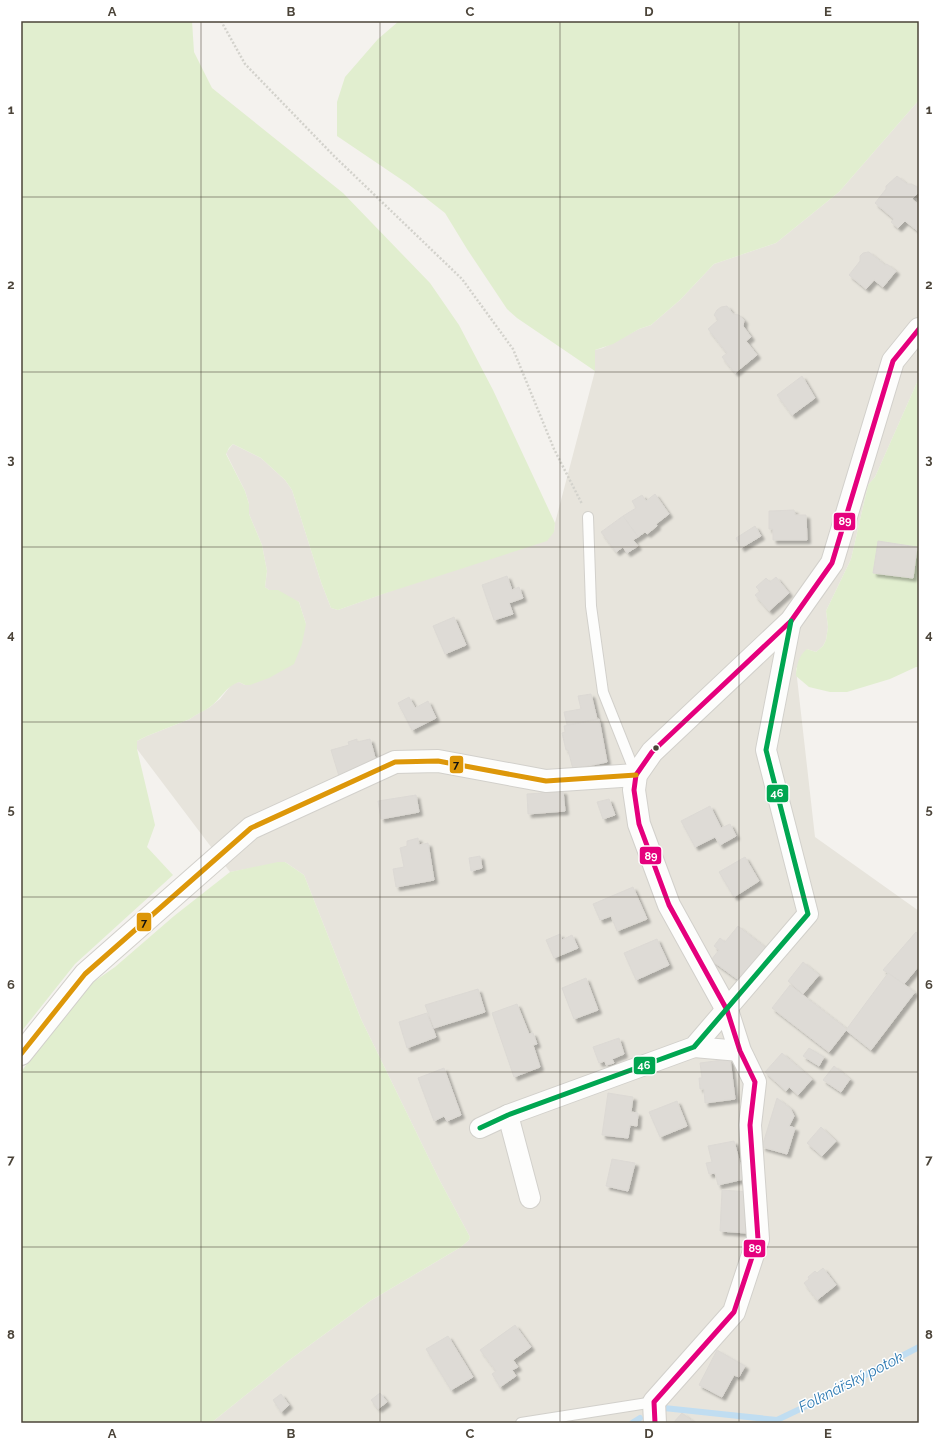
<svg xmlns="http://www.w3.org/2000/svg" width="940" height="1444" viewBox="0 0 940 1444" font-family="Raleway,sans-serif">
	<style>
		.residential { fill: #e7e4dc }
		.green { fill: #e1eecf }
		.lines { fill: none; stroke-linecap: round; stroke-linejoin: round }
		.stream { stroke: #c0ddf1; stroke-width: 6 }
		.building { fill: #dedbd6; stroke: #dcd9d4; filter: url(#shadow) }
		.service-casing { stroke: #d2d0cb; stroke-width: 12 }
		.minor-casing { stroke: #d2d0cb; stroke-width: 22 }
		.tertiary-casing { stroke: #d2d0cb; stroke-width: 24 }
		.path { stroke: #d3d2cc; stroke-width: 2.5; stroke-dasharray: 2 2; stroke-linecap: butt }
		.service { stroke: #fdfdfc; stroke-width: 10 }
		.minor { stroke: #fdfdfc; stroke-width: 20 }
		.tertiary { stroke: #fdfdfc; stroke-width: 22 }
		.bus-1-casing { stroke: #fff; stroke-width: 8 }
		.bus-2-casing { stroke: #fff; stroke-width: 8 }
		.bus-3-casing { stroke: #fff; stroke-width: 8 }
		.bus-1 { stroke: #e5007d; stroke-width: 5 }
		.bus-2 { stroke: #dd9709; stroke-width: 5 }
		.bus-3 { stroke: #00a651; stroke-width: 5 }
		.grid { fill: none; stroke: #4b4439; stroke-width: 1; stroke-opacity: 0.55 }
		.bus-dot { fill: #4b4439; stroke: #fff; stroke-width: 1.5 }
		.labels { text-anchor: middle; stroke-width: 3; stroke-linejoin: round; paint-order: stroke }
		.water-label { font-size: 15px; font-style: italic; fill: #2e7ab2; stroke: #fff }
		.line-badge { stroke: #fff; stroke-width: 1.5 }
		.badge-label { font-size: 11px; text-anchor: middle; font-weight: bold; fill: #fff }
		.pale-badge-label { font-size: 11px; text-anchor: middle; font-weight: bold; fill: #111 }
		.neatline { fill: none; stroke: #4b4439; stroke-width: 1.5 }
		.grid-label { font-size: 13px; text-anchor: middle; font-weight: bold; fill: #4b4439 }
	</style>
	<defs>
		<filter id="shadow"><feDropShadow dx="3.5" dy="3.5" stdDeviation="1" flood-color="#0004"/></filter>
	</defs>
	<rect width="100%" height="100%" fill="#f4f2ee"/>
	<path class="residential" d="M919,100V378L875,477L868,485L851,559L826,611L828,627L826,640L823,646L816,652L807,649L796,669L815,837L919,911V1206L917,1223L919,1229V1423H211L288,1361L370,1301L461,1247L469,1240L470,1237L439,1179L361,1019L304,875L285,862L230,872L137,749V741L147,736L190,719L194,716L210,707L220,699L232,684L239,682L245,685L306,624L299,602L269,590L265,587L267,571L262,545L249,514V504L245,491L226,453L233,444L261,458L285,480L292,490L321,582L331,608L338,610L554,532L555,523L595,371V350L603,348L639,329L651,325L680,300L714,264L776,243L839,192Z"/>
	<g class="green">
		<path d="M21,21H192L194,52L212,88L343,193L430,283L459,325L493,390L555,523L554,532L547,541L383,594L338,610L331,608L321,582L292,490L285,480L261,458L233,444L229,448L226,454L245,491L249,504V514L262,545L267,571L265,587L269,590H278L299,602L306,624L302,644L294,664L269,678L250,685H245L239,682C226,686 220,700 210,707C203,712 196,714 190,719L147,736L137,741V749L155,825L147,847L173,875L75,964L21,1032Z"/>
		<path d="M399,21H919V100L839,192L776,243L714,264L680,300L651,325L639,329L613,344L595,350V371L517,318L507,309L467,249L445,213L408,184L337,136V102L345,77L378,39Z"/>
		<path d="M919,378V667H916L890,679L847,692H830L809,687L796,676C796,666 799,655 807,649L816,652L823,646L826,640L828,627L826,611L851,559L868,485L875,477Z"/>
		<path d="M278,862H285L304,875L361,1019L439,1179L470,1237L469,1240L461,1247L370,1301L288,1361L211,1423H21V1072L40,1046L92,983L115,967L174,916L230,872Z"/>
	</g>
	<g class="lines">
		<g class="stream">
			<path d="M664,1408L777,1420L800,1409L919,1347"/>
			<path d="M632,1423L640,1418"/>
		</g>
	</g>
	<g class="building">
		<path d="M897,176L907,184H912L917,187L918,193L912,199L919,205V232L905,221L898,228L891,222L894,219L875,203L886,189V186Z"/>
		<path d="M868,252H869L885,265L887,264L896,271L883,287L874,280L866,289L849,275L860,261V256L863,253Z"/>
		<path d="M727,306L733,314L739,315L744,320L743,326L751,337L746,341L757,355L735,373L722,357L727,353L708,329L718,320L714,315L717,310L721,307Z"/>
		<path d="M802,376L815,398L792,415L777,395Z"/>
		<path d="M655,494L669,514L656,524L657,526L647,534L645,532L638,537L623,516L636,508L632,501L642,495L646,501Z"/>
		<path d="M794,510L795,515H806L807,540H773V529H769V511Z"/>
		<path d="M623,516L638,537L633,540L638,546L627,553L623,547L616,552L601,532Z"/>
		<path d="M755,526L761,536L741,548L736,538Z"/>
		<path d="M878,541L917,547L913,578L873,573Z"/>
		<path d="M507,576L512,590L519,587L523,598L509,603L513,614L494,620L482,585Z"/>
		<path d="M776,577L789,593L769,611L755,595L760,591L756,587L766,578L770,582Z"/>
		<path d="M454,617L466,645L445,654L433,626Z"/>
		<path d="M591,694L597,719L567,725L564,712L581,709L578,696Z"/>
		<path d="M409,697L415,708L428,701L436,718L412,730L398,703Z"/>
		<path d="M599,719L607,762L573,769L568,750H566L562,733L565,732L564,726Z"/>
		<path d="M357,739V742L370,739L376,761L339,776L331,750L349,745L348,742Z"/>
		<path d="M551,790V792L563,791L565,811L528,814L527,794L542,793V791Z"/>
		<path d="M416,795L419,812L381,819L378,801Z"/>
		<path d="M609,799L615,815L603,819L597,802Z"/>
		<path d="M710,806L721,828L730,824L736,836L720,845L715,837L695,847L681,821Z"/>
		<path d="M418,838L419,845L428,843L434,880L396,887L393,869L404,867L400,848L407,846V841Z"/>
		<path d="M480,856L482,868L471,871L469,858Z"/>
		<path d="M745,857L759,881L734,897L719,872Z"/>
		<path d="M633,887L647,919L617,931L611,916L600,920L593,904Z"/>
		<path d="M738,926L766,948L740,981L711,960L719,950L714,946L720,938L725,942Z"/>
		<path d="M916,932L919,934V966L904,984L883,970Z"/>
		<path d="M560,934L562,940L572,935L578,948L554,958L546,940Z"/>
		<path d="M657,939L669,965L636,980L624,953Z"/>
		<path d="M803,962L819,975L803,994L788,981Z"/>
		<path d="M888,973L915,992L871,1050L846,1030Z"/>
		<path d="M586,978L598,1010L574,1019L562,988Z"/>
		<path d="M790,985L847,1029L829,1052L772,1008Z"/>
		<path d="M478,989L485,1012L434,1028L425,1005Z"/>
		<path d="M517,1004L529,1034L533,1033L537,1044L533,1045L540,1067L514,1077L492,1013Z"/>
		<path d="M427,1013L436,1037L407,1048L399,1022Z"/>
		<path d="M619,1038L624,1054L612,1059L614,1063L606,1065L605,1061L599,1063L593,1047Z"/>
		<path d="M809,1048L824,1057L819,1066L803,1056Z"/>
		<path d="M782,1053L812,1079L798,1095L789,1087L786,1091L765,1072Z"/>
		<path d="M730,1059L735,1099L705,1103L704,1089H700L699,1078H702L700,1063Z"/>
		<path d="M834,1066L850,1079L841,1092L823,1080Z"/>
		<path d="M444,1068L461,1115L447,1121L444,1116L434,1121L418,1078Z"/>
		<path d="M608,1093L633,1097L631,1112L638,1113L637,1126L630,1125L628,1138L602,1135Z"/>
		<path d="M777,1098L790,1108L794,1116L789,1126L795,1128L787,1154L762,1147Z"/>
		<path d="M677,1101L687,1126L660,1137L649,1112Z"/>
		<path d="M821,1127L836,1141L822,1156L807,1143Z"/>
		<path d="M734,1141L744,1179L718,1185L715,1173L709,1174L706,1163L712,1162L708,1146Z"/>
		<path d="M612,1159L635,1163L628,1191L606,1186Z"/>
		<path d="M722,1190L749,1192L746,1233L720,1231Z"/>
		<path d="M823,1268L836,1285L817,1300L804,1283L809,1279L808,1277L815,1271L817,1273Z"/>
		<path d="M515,1325L531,1347L513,1360L518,1367L512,1370L516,1376L500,1387L492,1374L496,1371L480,1350Z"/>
		<path d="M448,1336L473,1377L451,1390L426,1349Z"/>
		<path d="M717,1350L745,1366L739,1377L734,1375L722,1397L699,1385Z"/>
		<path d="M380,1393L387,1402L378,1409L371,1400Z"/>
		<path d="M281,1394L289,1405L281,1412L273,1400Z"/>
		<path d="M682,1413L695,1423H673Z"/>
	</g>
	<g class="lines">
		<defs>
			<g id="service">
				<path d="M588,517L591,606L603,692L636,775"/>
				<path d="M521,1423L654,1402"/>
			</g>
			<g id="minor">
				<path d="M694,1047L740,1051"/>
				<path d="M508,1115L530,1198"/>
				<path d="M480,1128L508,1115L694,1047L808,914L766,750L791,621"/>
			</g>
			<g id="tertiary">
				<path d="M21,1054L85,974L251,828L395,762L438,761L546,781L636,775"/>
				<path d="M655,1423L654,1402L734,1312L758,1239L750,1125L755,1082L740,1051L727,1010L669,905L639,824L634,790L636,775L652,752L791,621L832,563L893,361L919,329"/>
			</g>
		</defs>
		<use href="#service" class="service-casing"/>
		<use href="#minor" class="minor-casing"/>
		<use href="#tertiary" class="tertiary-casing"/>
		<path class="path" d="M221,21L245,64L333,155L462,279L513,349L554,449L582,504"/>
		<use href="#service" class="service"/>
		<use href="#minor" class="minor"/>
		<use href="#tertiary" class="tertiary"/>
		<defs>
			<path id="bus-1" d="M655,1423L654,1402L734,1312L758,1239L750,1125L755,1082L740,1051L727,1010L669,905L639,824L634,790L636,775L652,752L791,621L832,563L893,361L919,329"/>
			<path id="bus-2" d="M21,1054L85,974L251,828L395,762L438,761L546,781L636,775"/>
			<path id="bus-3" d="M480,1128L508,1115L694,1047L808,914L766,750L791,621"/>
		</defs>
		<use href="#bus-1" class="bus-1-casing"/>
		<use href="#bus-2" class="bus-2-casing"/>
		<use href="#bus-3" class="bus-3-casing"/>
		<use href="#bus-1" class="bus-1"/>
		<use href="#bus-2" class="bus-2"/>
		<use href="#bus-3" class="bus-3"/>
	</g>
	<path class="grid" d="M201,21V1423M380,21V1423M560,21V1423M739,21V1423M21,197H919M21,372H919M21,547H919M21,722H919M21,897H919M21,1072H919M21,1247H919"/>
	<circle class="bus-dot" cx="656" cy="748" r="3.5"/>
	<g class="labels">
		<g class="water-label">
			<text transform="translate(851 1382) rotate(-27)" y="5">Folknářský potok</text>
		</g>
	</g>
	<g class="line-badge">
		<rect x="833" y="512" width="23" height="19" rx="4" fill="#e5007d"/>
		<rect x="449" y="755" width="15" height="19" rx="4" fill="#dd9709"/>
		<rect x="766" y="784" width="23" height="19" rx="4" fill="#00a651"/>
		<rect x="639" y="846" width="23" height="19" rx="4" fill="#e5007d"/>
		<rect x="136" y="912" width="16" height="20" rx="4" fill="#dd9709"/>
		<rect x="633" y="1056" width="23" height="19" rx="4" fill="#00a651"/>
		<rect x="743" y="1239" width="23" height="19" rx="4" fill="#e5007d"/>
	</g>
	<g class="badge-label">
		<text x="845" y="525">89</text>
		<text x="777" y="797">46</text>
		<text x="651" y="860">89</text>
		<text x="644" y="1069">46</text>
		<text x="755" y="1252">89</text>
	</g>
	<g class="pale-badge-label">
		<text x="456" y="768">7</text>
		<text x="144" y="926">7</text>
	</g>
	<rect width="940" height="1444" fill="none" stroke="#ffffff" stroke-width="44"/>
	<rect x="22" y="22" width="896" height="1400" class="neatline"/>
	<g class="grid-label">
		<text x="112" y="16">A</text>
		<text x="291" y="16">B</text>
		<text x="470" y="16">C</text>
		<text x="649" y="16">D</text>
		<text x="828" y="16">E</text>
		<text x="11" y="114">1</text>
		<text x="929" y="114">1</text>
		<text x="11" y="289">2</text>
		<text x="929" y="289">2</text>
		<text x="11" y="464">3</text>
		<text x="929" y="464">3</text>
		<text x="11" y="639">4</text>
		<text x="929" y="639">4</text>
		<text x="11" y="814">5</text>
		<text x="929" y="814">5</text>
		<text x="11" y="989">6</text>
		<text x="929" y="989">6</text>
		<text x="11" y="1164">7</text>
		<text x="929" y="1164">7</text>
		<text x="11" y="1339">8</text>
		<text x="929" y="1339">8</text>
		<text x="112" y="1438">A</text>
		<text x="291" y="1438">B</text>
		<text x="470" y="1438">C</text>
		<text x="649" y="1438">D</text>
		<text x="828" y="1438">E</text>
	</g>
</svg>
